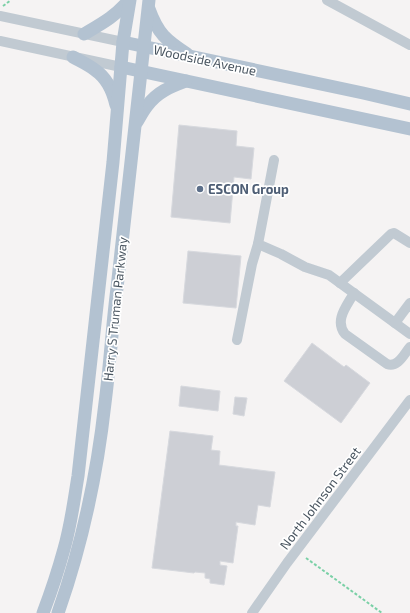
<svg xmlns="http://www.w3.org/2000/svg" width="410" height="613" viewBox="0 0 410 613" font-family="'Exo 2',sans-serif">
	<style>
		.building { fill: #cdcfd5; stroke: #d7d9de }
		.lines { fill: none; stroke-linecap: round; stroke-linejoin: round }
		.path { stroke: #7ad0a6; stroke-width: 2; stroke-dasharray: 3 2; stroke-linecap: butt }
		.minor { stroke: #c1cad2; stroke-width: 10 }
		.major { stroke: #b3c2d1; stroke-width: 13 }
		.service-dot { fill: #5c6f8a; stroke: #fff; stroke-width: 1.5 }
		.labels { text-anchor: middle; stroke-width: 3.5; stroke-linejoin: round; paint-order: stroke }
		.street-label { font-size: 13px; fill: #4a5661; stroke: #fff }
		.service-label { font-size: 13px; font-weight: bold; fill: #4e5e75; stroke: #fff; text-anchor: start }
	</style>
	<rect width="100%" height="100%" fill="#f5f3f3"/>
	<g class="building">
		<path d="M179,125L237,131L236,146L254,148L251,179L234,177L230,223L171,217Z"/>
		<path d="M188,251L241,256L236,308L183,303Z"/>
		<path d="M312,343L344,367L346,365L370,383L341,423L284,381Z"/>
		<path d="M181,386L220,391L218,411L179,406Z"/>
		<path d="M235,397L247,398L244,416L233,414Z"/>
		<path d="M170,431L213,436L211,450L220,451L219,465L275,472L270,507L258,505L255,525L236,522V526H238L233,563L220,561V565L227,566L224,585L210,583V579L205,578V573L195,572L194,573L152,568Z"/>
	</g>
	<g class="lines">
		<g class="path">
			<path d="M3,6L11,0"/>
			<path d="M306,558L382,613"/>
		</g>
		<g class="minor">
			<path d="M327,0L410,45"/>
			<path d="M0,16L123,42"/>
			<path d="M0,41L121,67"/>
			<path d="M274,160L258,244L281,254L305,267L329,275L410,334"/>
			<path d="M340,283L391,234L394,233L410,243"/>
			<path d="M354,293C347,306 334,320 345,334L387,364C398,368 404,354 410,347"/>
			<path d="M395,323L410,303"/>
			<path d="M237,340L252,264L258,244"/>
			<path d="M252,613L287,563L410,400"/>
		</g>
		<g class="major">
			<path d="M149,9C158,34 166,40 187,54"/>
			<path d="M84,34C101,24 116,16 129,0"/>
			<path d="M123,42L363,93L410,104"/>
			<path d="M73,57C80,61 89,65 95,70C107,78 113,92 116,105"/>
			<path d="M121,67L410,129"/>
			<path d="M137,122C140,117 143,111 147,106C157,92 170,87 186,81"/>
			<path d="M43,613C51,592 58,571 64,549C71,525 74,500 78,476L113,162L123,42L130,0"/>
			<path d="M58,613C82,545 97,475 105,403C110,365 112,327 117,288C127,192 138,96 149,0"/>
		</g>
	</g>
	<circle class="service-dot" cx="200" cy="189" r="4"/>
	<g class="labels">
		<g class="street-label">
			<text transform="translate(205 60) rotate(12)" y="5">Woodside Avenue</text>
			<text transform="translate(115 309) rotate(-84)" y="5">Harry S Truman Parkway</text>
			<text transform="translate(320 498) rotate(-53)" y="5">North Johnson Street</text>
		</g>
		<g class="service-label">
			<text x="208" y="194">ESCON Group</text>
		</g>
	</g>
</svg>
